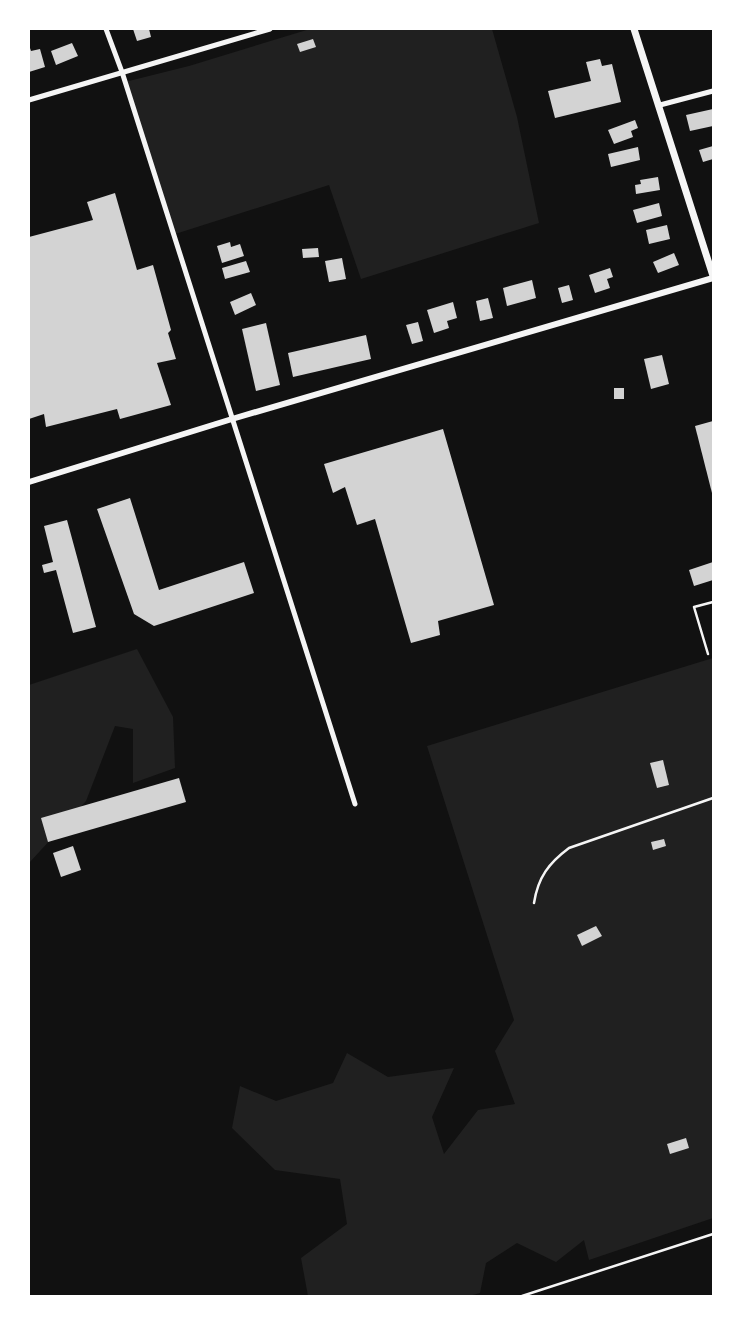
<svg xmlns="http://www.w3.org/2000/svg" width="742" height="1325" viewBox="0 0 742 1325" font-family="Barlow,sans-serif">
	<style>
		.green { fill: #202020 }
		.building { fill: #d3d3d3 }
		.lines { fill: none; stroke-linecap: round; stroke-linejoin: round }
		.service { stroke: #f5f5f5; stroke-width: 2.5 }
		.minor { stroke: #f5f5f5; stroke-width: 5 }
		.tertiary { stroke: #f5f5f5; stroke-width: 6 }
		.secondary { stroke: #f5f5f5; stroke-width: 7 }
	</style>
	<rect width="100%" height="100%" fill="#111"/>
	<g class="green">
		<path d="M310,29H492L517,117L539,223L361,279L329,185L172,235L125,82L189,66Z"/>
		<path d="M137,649L173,717L175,768L133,783V729L115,726L86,801L29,863V685Z"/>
		<path d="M713,658V1218L589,1260L584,1240L556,1262L517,1243L486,1263L480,1293L469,1296H308L301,1258L347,1224L340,1179L275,1170L232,1128L240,1086L276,1101L333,1083L347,1053L388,1077L454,1068L432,1117L444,1154L478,1110L515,1104L495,1051L514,1020L427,746Z"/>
	</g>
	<g class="building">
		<path d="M133,29H149L151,37L137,41Z"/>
		<path d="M313,39L316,47L300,52L297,44Z"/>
		<path d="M72,43L78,56L56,65L51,51Z"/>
		<path d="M29,45L31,51L40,49L45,67L29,72Z"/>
		<path d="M600,59L602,66L612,64L621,102L555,118L548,91L591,81L586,62Z"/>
		<path d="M713,109V126L690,131L686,115Z"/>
		<path d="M635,120L638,128L631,131L633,137L614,144L608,130Z"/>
		<path d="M713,146V159L703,162L699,150Z"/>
		<path d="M638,147L640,160L611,167L608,154Z"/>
		<path d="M658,177L660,190L636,194L635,185L641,184L640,180Z"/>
		<path d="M115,193L137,270L153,265L171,330L168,333L176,359L157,363L171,405L120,419L117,409L46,427L44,414L29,419V237L93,220L87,202Z"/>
		<path d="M659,203L662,216L637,223L633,210Z"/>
		<path d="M667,225L670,239L649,244L646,230Z"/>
		<path d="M230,242L231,247L240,244L244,256L222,263L217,246Z"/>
		<path d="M318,248L319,257L303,258L302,249Z"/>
		<path d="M674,253L679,265L658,273L653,262Z"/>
		<path d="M342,258L346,279L329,282L325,261Z"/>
		<path d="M246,261L250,272L225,279L222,268Z"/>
		<path d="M610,268L613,277L607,279L610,288L595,293L589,275Z"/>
		<path d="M532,280L536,298L507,306L503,288Z"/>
		<path d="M569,285L573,300L562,303L558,288Z"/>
		<path d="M251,293L256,305L235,315L230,302Z"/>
		<path d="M488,298L493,318L480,321L476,301Z"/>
		<path d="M453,302L457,318L447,321L449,328L434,333L427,310Z"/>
		<path d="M418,322L423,341L412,344L406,325Z"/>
		<path d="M266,323L280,385L256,391L242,329Z"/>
		<path d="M366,335L371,359L293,377L288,353Z"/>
		<path d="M662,355L669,384L651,389L644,359Z"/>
		<rect x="614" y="388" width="10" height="11"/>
		<path d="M713,421V497L695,426Z"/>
		<path d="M443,429L494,605L438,621L440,635L411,643L375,519L357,525L345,487L333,493L324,464Z"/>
		<path d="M130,498L159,590L244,562L254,593L154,626L134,614L97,509Z"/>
		<path d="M67,520L96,627L73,633L56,570L44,573L42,565L53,562L44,526Z"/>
		<path d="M713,562V580L694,586L689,570Z"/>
		<path d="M663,760L669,785L657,788L650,763Z"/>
		<path d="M179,778L186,802L48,842L41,818Z"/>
		<path d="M664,839L666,846L653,850L651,842Z"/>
		<path d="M73,846L81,870L61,877L53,853Z"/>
		<path d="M596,926L602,936L582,946L577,935Z"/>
		<path d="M686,1138L689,1148L670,1154L667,1144Z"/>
	</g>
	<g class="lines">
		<g class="service">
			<path d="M708,654L694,607L713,602"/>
			<path d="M534,903C538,877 549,863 569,848L713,798"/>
			<path d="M522,1296L713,1234"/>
		</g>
		<g class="minor">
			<path d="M106,29L122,72L355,804"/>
			<path d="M29,100L270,29"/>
			<path d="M660,105L713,91"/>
		</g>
		<path class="tertiary" d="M29,482L232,419L713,278"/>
		<path class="secondary" d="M634,29L713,276"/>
	</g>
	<rect width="742" height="1325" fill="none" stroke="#ffffff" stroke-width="60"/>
</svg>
